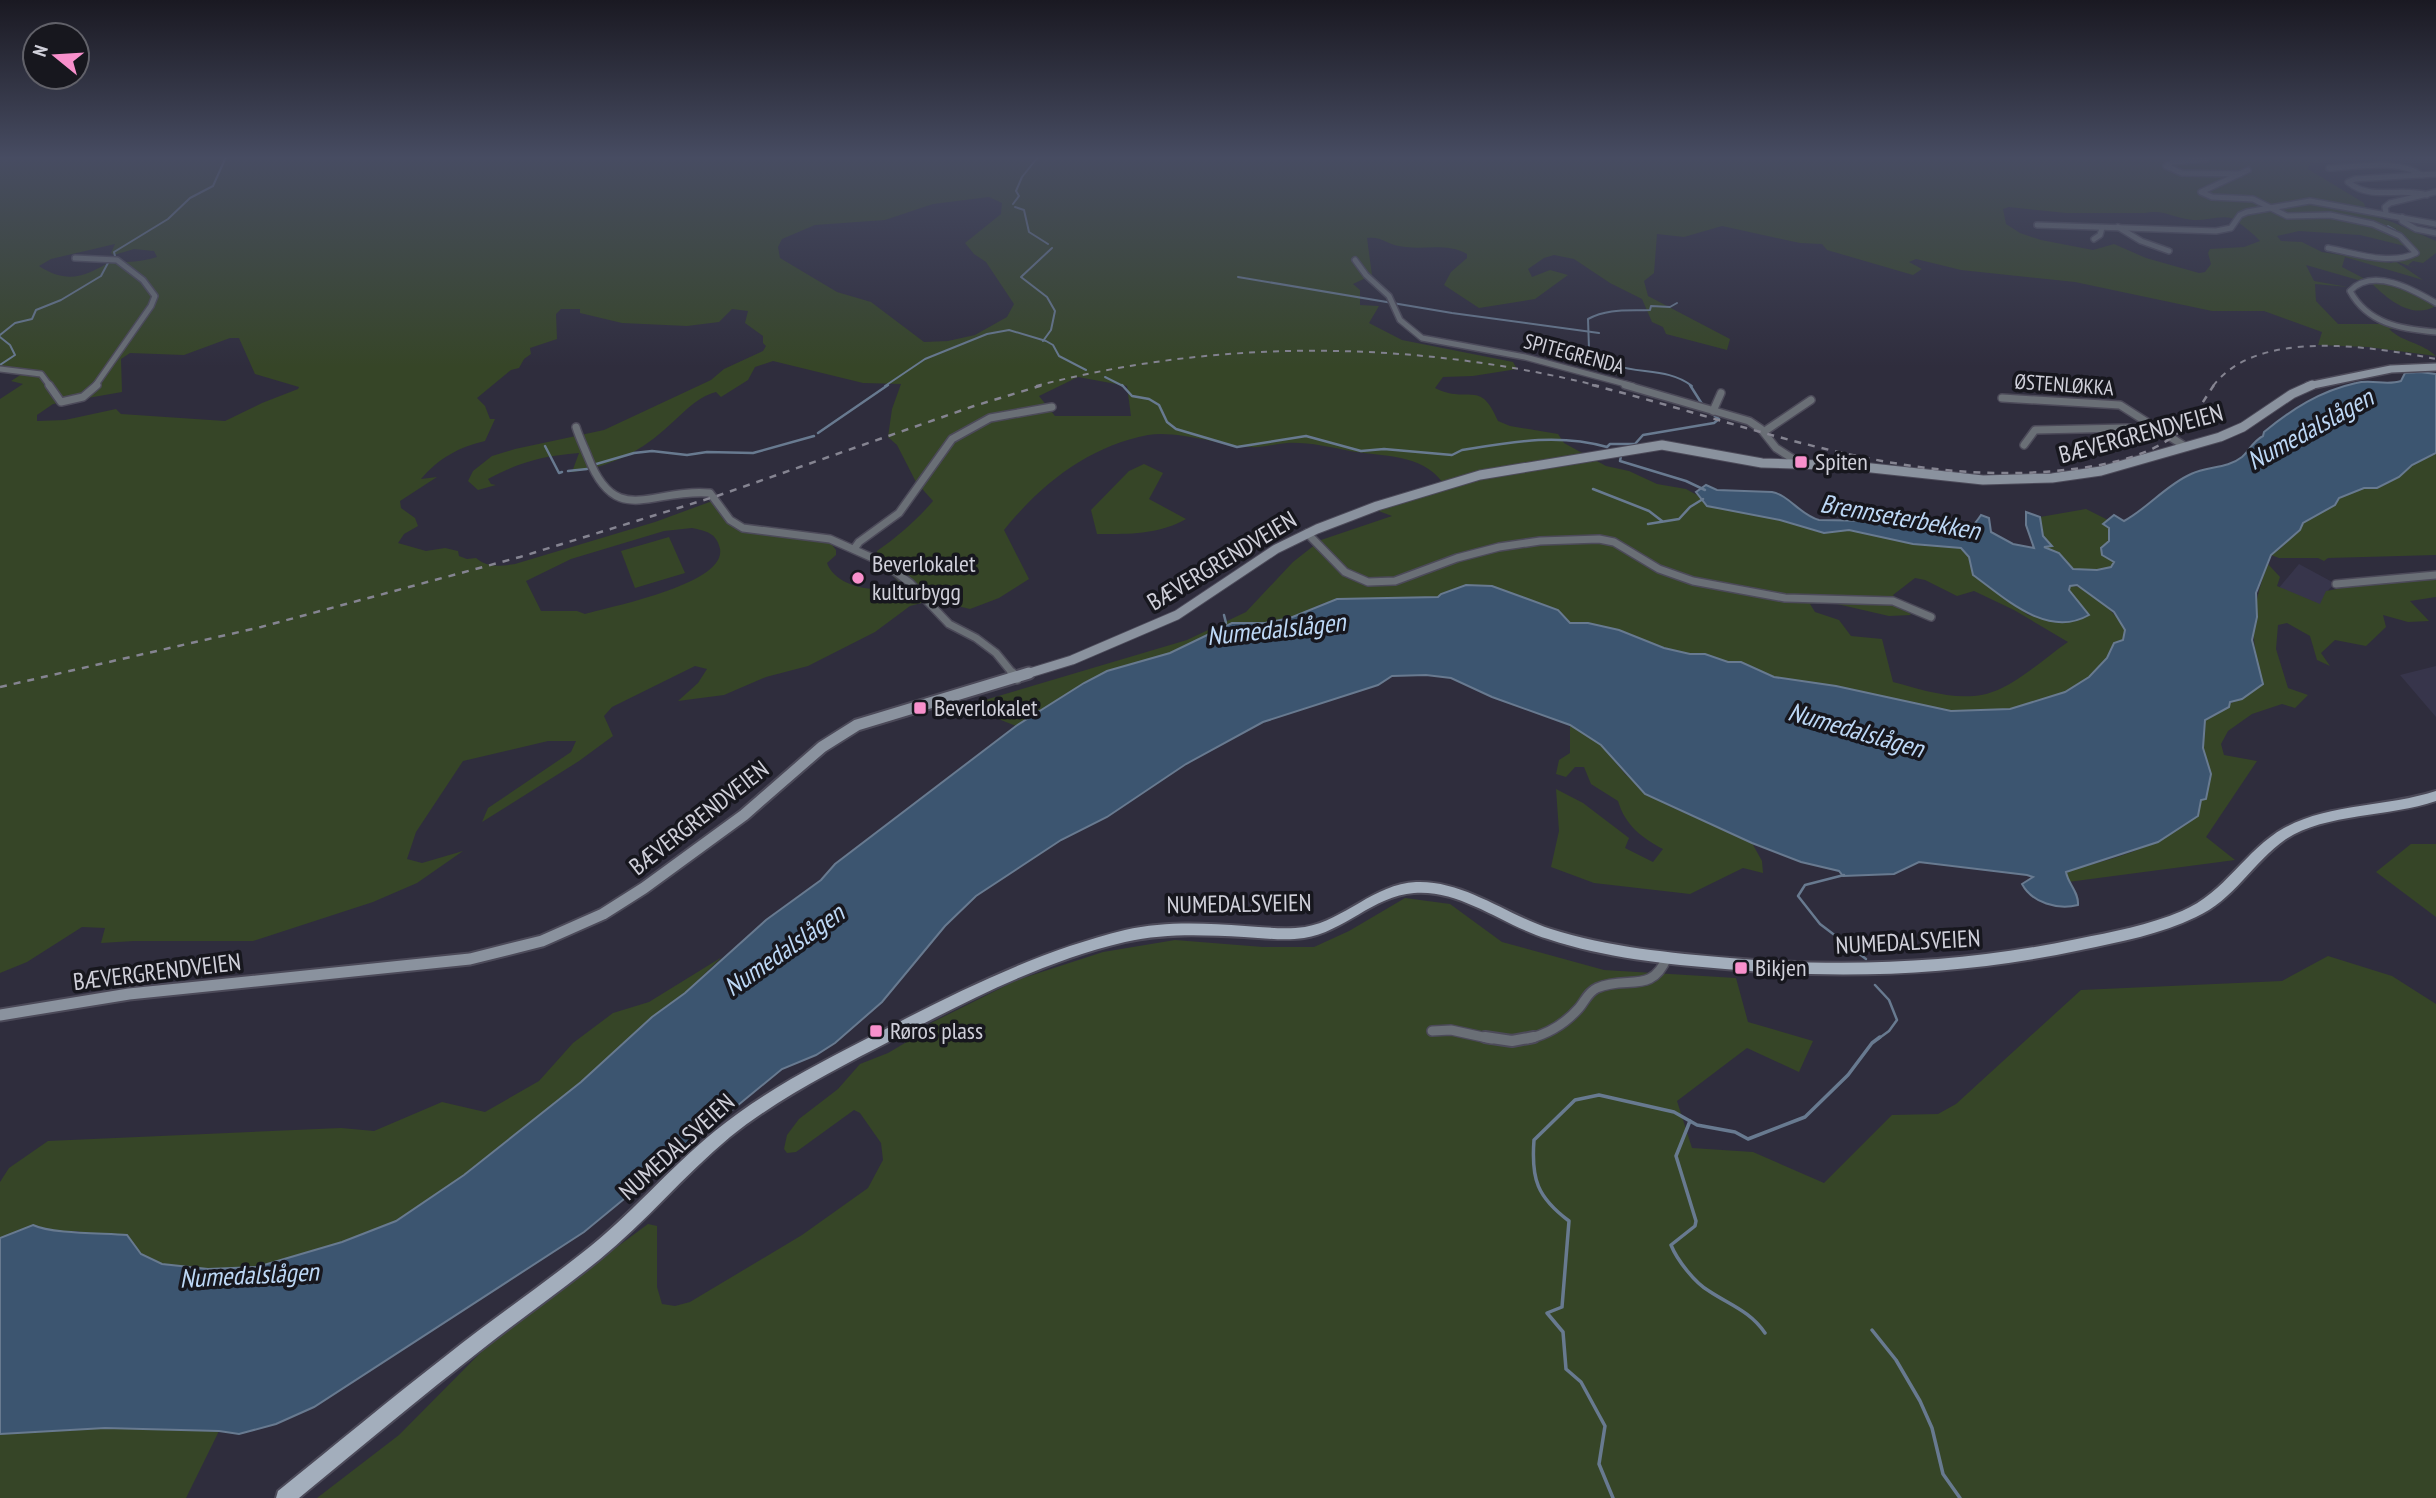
<svg xmlns="http://www.w3.org/2000/svg" width="2436" height="1498" viewBox="0 0 2436 1498" font-family="'PT Sans Narrow',sans-serif">
	<style>
		.built { fill: #37354b }
		.green { fill: #364527; fill-rule: evenodd }
		.water { fill: #3c5570; stroke: #687a90; stroke-width: 2 }
		.lines { fill: none; stroke-linecap: round; stroke-linejoin: round }
		.stream-far2 { stroke: #687a90; stroke-width: 2 }
		.stream-far1 { stroke: #687a90; stroke-width: 2.5 }
		.stream { stroke: #687a90; stroke-width: 3.5 }
		.minor-far3-casing { stroke: #4c4a59; stroke-width: 8 }
		.minor-far2-casing { stroke: #4c4a59; stroke-width: 10 }
		.minor-far1-casing { stroke: #4c4a59; stroke-width: 12 }
		.minor-casing { stroke: #4c4a59; stroke-width: 14 }
		.secondary-far2-casing { stroke: #4c4a59; stroke-width: 10 }
		.secondary-far1-casing { stroke: #4c4a59; stroke-width: 11 }
		.secondary-casing { stroke: #4c4a59; stroke-width: 15 }
		.primary-casing { stroke: #4c4a59; stroke-width: 4 }
		.minor-far3 { stroke: #6a6f76; stroke-width: 5 }
		.minor-far2 { stroke: #6a6f76; stroke-width: 7 }
		.minor-far1 { stroke: #6a6f76; stroke-width: 9 }
		.minor { stroke: #6a6f76; stroke-width: 10 }
		.secondary-far2 { stroke: #8a929e; stroke-width: 7 }
		.secondary-far1 { stroke: #8a929e; stroke-width: 9 }
		.secondary { stroke: #8a929e; stroke-width: 11 }
		.primary { fill: #a3aebc; fill-rule: evenodd }
		.rail-far1 { stroke: #858491; stroke-width: 2; stroke-dasharray: 6 6; stroke-linecap: butt }
		.rail { stroke: #858491; stroke-width: 2.5; stroke-dasharray: 7 7; stroke-linecap: butt }
		.poi-dot { fill: #f890cc; stroke: #17171e; stroke-width: 2.5 }
		.labels { text-anchor: middle; stroke-width: 7; stroke-linejoin: round; paint-order: stroke }
		.far-street-label { font-size: 21px; fill: #d0d0da; stroke: #17171e }
		.street-label { font-size: 24px; fill: #d0d0da; stroke: #17171e }
		.poi-label { font-size: 24px; fill: #d0d0da; stroke: #17171e; text-anchor: start }
		.water-label { font-size: 26px; font-style: italic; fill: #bdd8f6; stroke: #17171e }
	</style>
	<rect width="100%" height="100%" fill="#2f2d3d"/>
	<g class="built">
		<path d="M2299,564L2336,584L2329,589L2326,598L2332,613L2278,589Z"/>
		<path d="M2436,666V717L2400,675Z"/>
	</g>
	<g class="green">
		<path d="M0,157H2351L2310,163L2308,169L2364,203L2367,214L2392,222L2436,241V253L2423,263L2413,261L2408,265L2418,269L2395,261L2423,280L2345,257L2342,267L2365,279L2358,280L2306,265L2314,281L2348,287L2315,284L2316,301L2338,324H2384L2398,329H2389C2402,342 2423,343 2436,356L2368,347L2318,345L2322,332L2264,311H2212L2075,282L1961,270L1916,259L1909,262L1922,269L1913,275L1827,250L1822,244L1800,243L1722,226L1684,237L1657,234L1654,273L1644,281L1648,296L1730,339L1727,350L1666,334L1663,327L1652,322L1642,299L1610,283L1574,259L1554,255L1544,258L1528,269L1532,277L1550,270L1568,275L1535,299L1479,308L1444,285L1451,272L1467,258V254C1446,242 1421,251 1399,246C1387,244 1381,236 1367,238L1372,275L1353,284L1360,290V305L1379,306L1369,323L1402,340L1513,362L1517,369L1473,376L1443,377L1435,388C1469,405 1480,378 1498,421L1510,426L1558,434L1564,443L1606,466L1629,471L1657,484L1686,489L1697,495L1707,506L1780,520L1823,533L1849,530L1913,544L1961,548L1969,557L1973,575L2028,615L2060,623L2089,615L2069,590L2070,586C2090,585 2116,614 2125,630L2123,640L2114,643L2107,658L2089,677L2065,692L2010,709L1951,711L1836,686L1774,677L1741,662H1728L1705,654H1690L1664,648L1619,630L1570,623L1558,610L1492,586L1466,585L1442,593L1438,597H1396L1324,603L1290,618L1265,623H1232L1170,653L1107,671L1016,726L981,712L978,702L1187,640L1246,612L1293,562L1321,540L1392,516L1373,509L1443,483C1422,453 1382,457 1350,451C1329,447 1308,442 1287,443C1274,444 1262,448 1249,447C1220,445 1177,430 1148,435C1089,446 1041,484 1004,530L1029,579L999,598L970,609L933,600L910,606L875,632L808,666L766,677L724,695L678,701L698,683L707,669L695,666L612,707L604,716L613,736L579,761L482,822L488,808L571,752L576,741H548L463,761L416,832L407,859L422,863L463,851L417,883L373,902L253,941H134L101,943L105,928L82,927L27,962L0,973V399L23,384L11,381L22,374L0,368ZM989,197L1002,203L1001,214L965,243L974,254L986,262L1014,304L1007,317L975,335L948,341L924,342L871,302L837,292L780,258L778,247L782,239L815,225L885,220L933,204ZM2009,207L2066,213H2145C2164,209 2175,219 2193,220C2205,221 2219,215 2231,218C2236,219 2257,237 2260,241L2244,247L2210,249L2208,253L2211,264L2205,272L2199,273L2146,258L2114,244L2093,250L2041,240L2020,233L2006,224L2003,209ZM2299,231L2360,235L2417,249L2418,253L2391,263L2322,252L2302,242L2281,241L2277,236ZM115,244L111,253L114,255L134,249L154,251L157,257C143,261 126,264 113,260C86,276 68,285 39,266L51,259ZM561,309H580V313L622,323L687,326L719,322L732,309L748,311L745,323L763,336V343L766,346L763,351L724,369L711,380L604,430L515,449L492,456L473,471L468,481L478,490L496,485L491,484L488,479C520,462 542,456 579,453L572,472C608,467 637,454 664,430C681,416 694,398 716,392L721,397L748,380L755,367L773,361L863,383L901,384L892,409L888,437L897,445L916,482L933,501C917,520 897,537 877,551L876,560L900,583C880,596 835,587 827,563L836,555V550L828,540L734,524L715,500L655,522L515,564C499,566 488,568 476,558L467,559L459,556L458,551L445,548L426,551L398,543L404,534L418,526L415,518L401,508L400,501L437,477L421,479C439,458 459,447 485,441L495,419H490L485,406L477,398L511,370L519,368L524,359L531,354L530,348L557,339L556,314ZM230,338H239L255,374L299,387L298,389L262,403L225,421L121,414L116,409L65,420L37,421V415L53,404L122,392L121,359L130,353L184,355ZM1078,377L1127,386L1131,416H1055L1039,396ZM692,528C706,531 717,533 720,549C726,584 612,606 585,614L577,611H541L526,581L571,559L664,531ZM1915,578L1925,580L1957,596L1974,591L2014,610L2068,642C2046,657 2024,678 2000,689C1966,705 1927,691 1893,682L1882,639L1851,636L1839,620L1815,612L1810,604L1824,601L1889,616L1911,615L1893,595Z"/>
		<path d="M2371,283C2397,282 2414,293 2436,306C2411,320 2388,299 2371,283Z"/>
		<path d="M2436,453V555L2328,558L2324,561L2318,558H2279L2271,555L2281,548L2303,523L2335,505L2339,498L2364,488H2377L2399,477L2412,465Z"/>
		<path d="M1144,464L1163,473L1149,499L1186,519C1158,535 1128,534 1097,534L1091,510L1129,471Z"/>
		<path d="M2086,509L2108,520L2109,541L2101,548L2102,554L2114,561L2111,567L2097,570L2073,569L2065,559L2043,547L2051,546L2043,536L2040,517Z"/>
		<path d="M669,537L685,573L635,588L621,551Z"/>
		<path d="M2268,564L2280,577L2277,586L2320,604L2326,591L2381,581L2436,576V597L2410,601L2429,621L2408,622L2383,615L2386,627L2366,646L2335,640L2321,653L2330,666L2317,660L2310,636L2287,623L2278,625L2276,649L2288,688L2308,695L2295,708L2282,704L2252,714L2228,731L2221,744L2224,755L2257,761L2206,837L2235,860L2068,882L2065,872C2122,855 2193,844 2210,777C2212,768 2204,756 2203,746C2202,737 2204,728 2205,719L2263,684C2249,639 2251,607 2268,564Z"/>
		<path d="M1570,725L1601,745L1626,775L1669,806L1752,843L1762,861L1763,873L1743,868L1690,894L1594,883L1551,867L1559,831L1556,789L1583,803L1629,838L1625,848L1653,862L1663,849C1642,838 1625,825 1618,801L1591,784L1584,767H1575L1566,777L1556,774L1559,760L1570,753Z"/>
		<path d="M2411,844H2436V917L2376,872Z"/>
		<path d="M1405,898L1450,904L1502,942L1604,970L1736,978L1748,1022L1813,1041L1799,1072L1747,1048L1677,1101L1692,1148L1753,1152L1824,1183L1892,1115L1938,1114L1956,1104L2081,990L2282,981L2328,956L2392,976L2436,1004V1498H317L399,1435L499,1334L648,1224L657,1226V1287L662,1304L675,1306L690,1302L802,1235L868,1188L883,1160L881,1143L860,1113L854,1110L796,1152L787,1153L784,1149L787,1135L799,1119L838,1089L860,1064L888,1053L922,1033L929,1024L1017,980L1103,952L1175,940L1263,947H1314L1349,931Z"/>
		<path d="M722,957L685,993L652,1017L581,1082L464,1175L396,1221L342,1242L257,1267L208,1269L162,1264L78,1231H46L33,1225L0,1238V1182L9,1168L48,1141L341,1128L374,1131L442,1102L485,1112L539,1081L573,1043L613,1013L649,1002Z"/>
		<path d="M105,1428L219,1431L186,1498H0V1434Z"/>
	</g>
	<path class="water" d="M2420,372L2436,374V453L2412,465L2399,477L2377,488H2364L2339,498L2335,505L2303,523L2300,530L2271,555L2256,593L2257,617L2252,640L2263,684L2242,699L2230,702L2229,707L2205,720L2203,748L2211,774L2206,799L2201,800L2198,816L2158,842L2066,872C2068,884 2079,892 2078,905C2058,910 2032,903 2022,884L2033,877L2027,875L1919,862L1894,874L1843,876L1839,871L1801,862L1752,843L1645,794L1601,745L1570,725L1492,697L1451,678L1426,675L1392,676L1378,685L1263,722L1186,764L1107,817L1061,840L976,896L945,926L882,1002L835,1043L816,1055L782,1069L584,1232L314,1407L276,1424L239,1434L219,1431L105,1428L0,1434V1238L33,1225C52,1234 102,1233 127,1235L141,1254L162,1264L208,1269L257,1267L342,1242L396,1221L464,1175L581,1082L652,1017L685,993L766,920L821,880L835,864L1016,726L1084,683L1107,671L1170,653L1232,623H1265L1290,618L1337,599L1438,597L1441,594L1466,585L1492,586L1558,610L1570,623H1588L1619,630L1664,648L1690,654H1705L1728,662H1741L1774,677L1836,686L1951,711L2010,709L2065,692L2089,677L2107,658L2114,643L2123,640L2125,630L2114,612L2077,585L2070,586L2069,590L2089,615C2047,639 2005,598 1973,575L1969,557L1961,548L1913,544L1849,530L1824,533L1780,520L1707,506L1696,492L1706,485L1717,490L1772,492C1789,495 1800,515 1819,520L1939,522L1950,533C1966,532 1972,529 1981,515L1989,518L1991,532L2013,544L2034,548L2026,525V512L2040,517L2043,536L2052,546L2044,547L2059,553L2073,569L2097,570L2111,567L2114,562L2102,555L2101,548L2109,541V528L2103,524L2114,515L2124,521C2148,508 2166,485 2191,474C2207,466 2227,469 2242,457C2248,452 2253,441 2263,436L2264,432C2292,409 2320,391 2356,383C2372,379 2386,386 2401,381L2405,373Z"/>
	<g class="lines">
		<g class="stream-far2">
			<path d="M1013,204L1019,196L1016,191L1022,177L1038,157"/>
			<path d="M1015,207L1024,210L1029,232L1048,244"/>
			<path d="M2388,226L2395,230"/>
			<path d="M115,256L114,252L168,219L190,198L213,186L226,157"/>
			<path d="M1238,277L1452,313L1599,333"/>
			<path d="M1677,303L1670,307L1651,306L1650,310C1629,311 1608,308 1588,319L1589,349C1620,381 1661,362 1692,386"/>
			<path d="M0,335L15,323L32,319L36,310L61,300L101,276L109,261"/>
			<path d="M0,337L10,345L15,355L0,365"/>
			<path d="M1043,341L1051,330L1055,311L1047,297L1021,277L1052,248"/>
			<path d="M1105,377L1123,386"/>
			<path d="M885,386L925,359L987,334L1009,330L1046,341L1053,345L1059,356L1086,370"/>
		</g>
		<g class="stream-far1">
			<path d="M1122,385L1132,396L1149,399L1159,405L1167,422L1176,429L1237,447L1306,436L1361,451L1384,449L1452,455L1462,450C1511,442 1558,433 1607,447L1610,444H1635L1643,435L1714,423L1719,419L1711,413"/>
			<path d="M1690,385L1702,404"/>
			<path d="M818,433L888,385"/>
			<path d="M545,446L559,473L562,472"/>
			<path d="M1621,456L1620,461L1686,481L1705,490"/>
			<path d="M593,465L634,453L652,451L687,455L707,452L753,453L814,436"/>
			<path d="M568,471L587,469"/>
			<path d="M1593,489L1649,511L1662,521"/>
			<path d="M1648,524L1679,519L1690,507L1703,499"/>
			<path d="M1224,615L1226,623"/>
			<path d="M1844,875L1805,885L1798,896L1820,924L1866,959"/>
			<path d="M1875,985L1889,1000L1897,1020L1889,1031L1878,1039"/>
		</g>
		<g class="stream">
			<path d="M1690,1121L1676,1156L1696,1221L1695,1226L1671,1245C1677,1260 1695,1283 1709,1291C1730,1305 1750,1311 1765,1333"/>
			<path d="M1872,1330L1896,1360L1920,1401L1932,1428L1943,1474L1960,1498"/>
			<path d="M1613,1498L1599,1464L1605,1426L1581,1382L1566,1369L1563,1332L1547,1313L1562,1307L1569,1221C1537,1197 1531,1179 1534,1140L1575,1100L1599,1095L1674,1112L1697,1125L1735,1132L1748,1139L1805,1117L1848,1075L1872,1043L1880,1037"/>
		</g>
		<defs>
			<g id="minor-far3">
				<path d="M2207,159L2172,162L2166,166L2182,173L2240,174"/>
				<path d="M2329,168C2358,167 2397,159 2422,175"/>
				<path d="M2248,170L2201,192L2212,197L2253,199L2287,216L2330,215L2373,224L2400,236L2416,253C2390,266 2355,253 2328,248"/>
				<path d="M2427,195C2401,187 2370,201 2348,182L2355,179L2436,174"/>
				<path d="M2386,213L2385,207L2390,203L2436,192"/>
				<path d="M2402,217V221L2416,229L2436,233"/>
				<path d="M2037,225L2216,231L2231,228L2240,215L2247,212L2310,201L2436,224"/>
				<path d="M2118,227L2141,241L2169,251"/>
				<path d="M2094,239L2100,235L2102,228"/>
				<path d="M75,258L117,260L143,280L155,296L151,306L95,386"/>
				<path d="M1355,260L1366,275L1389,296L1400,320L1422,338L1525,357L1633,386"/>
				<path d="M2436,303C2412,289 2373,267 2350,291C2368,324 2401,329 2436,332"/>
				<path d="M0,369L41,374L50,386"/>
			</g>
			<g id="minor-far2">
				<path d="M49,385L61,402L83,397L97,385"/>
				<path d="M1625,385L1749,421L1761,429L1776,448L1801,464"/>
				<path d="M2002,398L2120,405L2186,447"/>
				<path d="M1713,411L1721,393"/>
				<path d="M576,427C579,437 584,447 588,457C616,529 651,488 710,493L730,520L743,528L830,539L884,563L910,583L949,624L976,638L996,653L1014,675"/>
				<path d="M1765,431L1811,400"/>
				<path d="M2024,445L2035,430L2127,428L2156,431"/>
				<path d="M1307,533L1345,572L1368,582L1395,581L1457,558L1499,547L1540,541L1599,539L1614,542L1659,569L1693,581L1785,598L1893,601L1931,617"/>
				<path d="M854,549L859,542L899,513L952,439L990,418L1052,407"/>
				<path d="M2336,584L2436,575"/>
			</g>
			<g id="minor-far1">
				<path d="M1012,673L1017,679"/>
				<path d="M1432,1031L1451,1030L1492,1039"/>
				<path d="M1528,1039C1548,1034 1565,1024 1579,1008C1585,1001 1588,992 1597,988C1627,975 1652,995 1667,957"/>
			</g>
			<path id="minor" d="M1485,1037L1512,1041L1534,1037"/>
			<path id="secondary-far2" d="M2308,386L2391,369L2436,367"/>
			<path id="secondary-far1" d="M1023,675L1072,660L1177,615L1276,549L1317,529L1377,506L1480,475L1662,445L1762,463L1853,466L1983,480L2052,478L2101,471L2220,437L2243,427L2292,394L2312,385"/>
			<path id="secondary" d="M0,1015L129,994L470,959L542,941L603,914L644,888L744,815L822,747L857,725L1029,673"/>
			<path id="primary" d="M2436,791V801C2390,817 2326,813 2286,839C2253,862 2234,900 2196,917C2161,934 2120,942 2081,950C1963,975 1845,980 1725,969C1665,964 1605,958 1548,939C1504,926 1461,889 1414,893C1373,896 1344,932 1304,938C1284,941 1264,938 1244,937C1204,935 1165,933 1125,942C1044,961 968,1000 894,1039C838,1068 780,1097 730,1137C684,1175 646,1222 599,1260C562,1290 523,1317 485,1347C422,1396 361,1447 299,1498H276L278,1491C334,1446 390,1399 447,1355C491,1320 538,1288 582,1253C630,1216 668,1169 715,1131C765,1090 823,1061 880,1032C958,991 1039,951 1125,930C1164,921 1205,923 1245,926C1265,927 1285,930 1305,927C1345,920 1374,884 1416,882C1464,880 1507,915 1551,929C1608,947 1670,953 1730,958C1847,968 1962,963 2077,939C2112,932 2149,925 2182,911C2225,893 2245,850 2284,828C2330,803 2387,807 2436,791Z"/>
		</defs>
		<use href="#minor-far3" class="minor-far3-casing"/>
		<use href="#minor-far2" class="minor-far2-casing"/>
		<use href="#minor-far1" class="minor-far1-casing"/>
		<use href="#minor" class="minor-casing"/>
		<use href="#secondary-far2" class="secondary-far2-casing"/>
		<use href="#secondary-far1" class="secondary-far1-casing"/>
		<use href="#secondary" class="secondary-casing"/>
		<use href="#primary" class="primary-casing"/>
		<use href="#minor-far3" class="minor-far3"/>
		<use href="#minor-far2" class="minor-far2"/>
		<use href="#minor-far1" class="minor-far1"/>
		<use href="#minor" class="minor"/>
		<use href="#secondary-far2" class="secondary-far2"/>
		<use href="#secondary-far1" class="secondary-far1"/>
		<use href="#secondary" class="secondary"/>
		<use href="#primary" class="primary"/>
		<g class="rail-far1">
			<path d="M1036,386C1221,338 1413,340 1599,386"/>
			<path d="M2213,386C2258,327 2373,347 2436,359"/>
		</g>
		<g class="rail">
			<path d="M1592,385C1749,424 1899,488 2065,470C2101,466 2141,459 2171,438C2191,425 2201,404 2214,385"/>
			<path d="M0,687L261,627L520,557L717,496L974,406L1043,385"/>
		</g>
	</g>
	<linearGradient id="sky" x2="0" y2="1"><stop stop-color="#1a1922"/><stop offset="0.43" stop-color="#474c62"/><stop offset="1" stop-color="#474c62" stop-opacity="0"/></linearGradient>
	<rect width="2436" height="367" fill="url(#sky)"/>
	<g class="poi-dot">
		<rect x="1794" y="455" width="14" height="14" rx="3.5"/>
		<circle cx="858" cy="578" r="7"/>
		<rect x="913" y="701" width="14" height="14" rx="3.5"/>
		<rect x="1734" y="961" width="14" height="14" rx="3.5"/>
		<rect x="869" y="1024" width="14" height="14" rx="3.5"/>
	</g>
	<g class="labels">
		<g class="far-street-label">
			<text transform="translate(1574 354) rotate(15)" y="7">SPITEGRENDA</text>
			<text transform="translate(2064 385) rotate(4)" y="7">ØSTENLØKKA</text>
		</g>
		<g class="street-label">
			<text transform="translate(2141 434) rotate(-15)" y="8">BÆVERGRENDVEIEN</text>
			<text transform="translate(1222 561) rotate(-31)" y="8">BÆVERGRENDVEIEN</text>
			<text transform="translate(699 818) rotate(-38)" y="8">BÆVERGRENDVEIEN</text>
			<text transform="translate(1239 904) rotate(-1)" y="8">NUMEDALSVEIEN</text>
			<text transform="translate(1908 942) rotate(-3)" y="8">NUMEDALSVEIEN</text>
			<text transform="translate(157 972) rotate(-7)" y="8">BÆVERGRENDVEIEN</text>
			<text transform="translate(677 1147) rotate(-42)" y="8">NUMEDALSVEIEN</text>
		</g>
		<g class="poi-label">
			<text x="1815" y="470">Spiten</text>
			<text x="872" y="572">Beverlokalet<tspan x="872" dy="28">kulturbygg</tspan></text>
			<text x="934" y="716">Beverlokalet</text>
			<text x="1755" y="976">Bikjen</text>
			<text x="890" y="1039">Røros plass</text>
		</g>
		<g class="water-label">
			<text transform="translate(2310 429) rotate(-29)" y="9">Numedalslågen</text>
			<text transform="translate(1900 517) rotate(10)" y="9">Brennseterbekken</text>
			<text transform="translate(1276 629) rotate(-6)" y="9">Numedalslågen</text>
			<text transform="translate(1856 730) rotate(16)" y="9">Numedalslågen</text>
			<text transform="translate(784 950) rotate(-35)" y="9">Numedalslågen</text>
			<text transform="translate(249 1275) rotate(-3)" y="9">Numedalslågen</text>
		</g>
	</g>
	<g transform="translate(56 56) rotate(288)"><circle r="33" fill="#17171e" stroke="#616169" stroke-width="2"/>
	<path d="M0-5L12 26L0 18L-12 26Z" fill="#f890cc"/>
	<text y="-10" font-size="19" font-weight="bold" text-anchor="middle" fill="#d0d0da">N</text>
	</g>
</svg>
